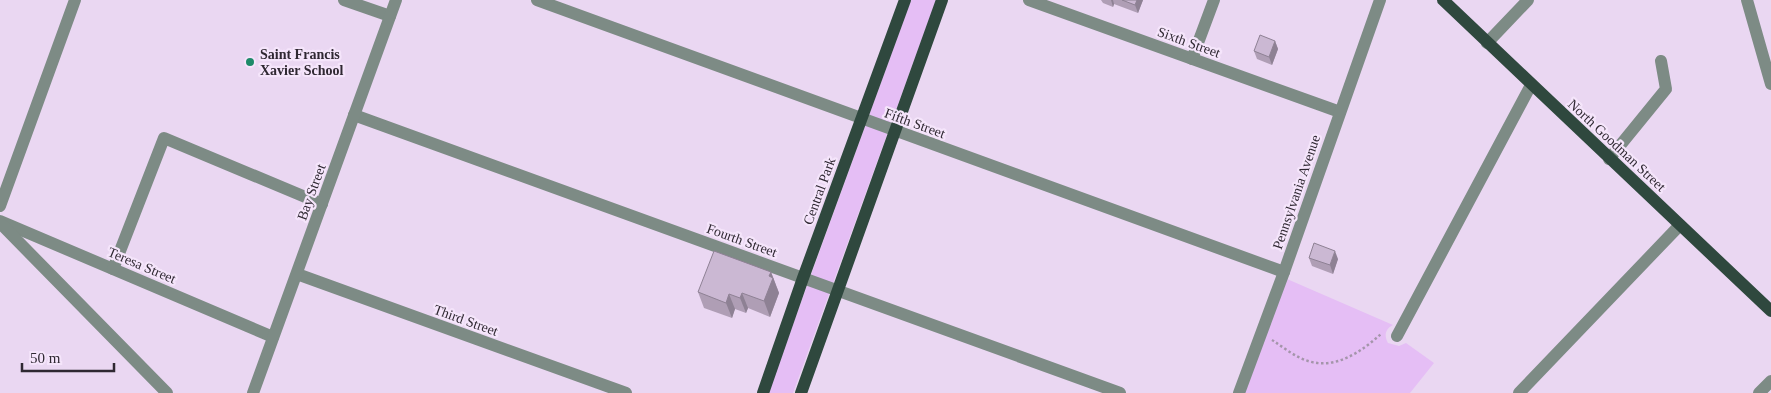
<svg xmlns="http://www.w3.org/2000/svg" width="1771" height="393" viewBox="0 0 1771 393" font-family="Georgia,serif">
	<style>
		.green { fill: #e5bef5 }
		.lines { fill: none; stroke-linecap: round; stroke-linejoin: round }
		.path { stroke: #a495aa; stroke-width: 2.5; stroke-dasharray: 2.5 2.5; stroke-linecap: butt }
		.minor { stroke: #7d8b85; stroke-width: 12 }
		.major { stroke: #2f483e; stroke-width: 12 }
		.wall { fill: #af9eb5 }
		.shaded-wall { fill: #8e8194 }
		.building { fill: #cbb8d3; stroke: #8e8194 }
		.poi-dot { fill: #1d8a69; stroke: #f5e5fb; stroke-width: 2 }
		.labels { text-anchor: middle; stroke-width: 4.5; stroke-linejoin: round; paint-order: stroke }
		.street-label { font-size: 14px; fill: #2f2832; stroke: #f5e5fb }
		.poi-label { font-size: 14px; font-weight: bold; fill: #2f2832; stroke: #f5e5fb; text-anchor: start }
	</style>
	<rect width="100%" height="100%" fill="#ead7f2"/>
	<g class="green">
		<path d="M911,0H936L793,393H768Z"/>
		<path d="M1287,279L1393,325C1385,329 1384,336 1388,343L1399,346L1406,343L1434,363L1410,393H1245Z"/>
	</g>
	<g class="lines">
		<path class="path" d="M1272,340C1283,347 1295,357 1308,361C1336,370 1362,351 1381,334"/>
		<g class="minor">
			<path d="M344,0L390,16"/>
			<path d="M537,0L1284,272"/>
			<path d="M1029,0L1340,112"/>
			<path d="M1747,0L1771,84"/>
			<path d="M1487,43L1528,0"/>
			<path d="M1192,59L1214,0"/>
			<path d="M354,115L1120,393"/>
			<path d="M1609,159L1666,89L1661,61"/>
			<path d="M0,206L75,0"/>
			<path d="M0,221L273,337"/>
			<path d="M0,223L167,393"/>
			<path d="M113,269L164,138L322,204"/>
			<path d="M297,274L626,393"/>
			<path d="M1397,336L1531,85"/>
			<path d="M253,393L396,0"/>
			<path d="M1239,393L1284,272L1380,0"/>
			<path d="M1519,393L1680,225"/>
			<path d="M1759,393L1771,381"/>
		</g>
		<g class="major">
			<path d="M1443,0L1771,311"/>
			<path d="M763,393L803,278L905,0"/>
			<path d="M801,393L942,0"/>
		</g>
	</g>
	<g class="wall">
		<path d="M1101,0H1143L1138,13L1114,4L1113,7L1103,3Z"/>
		<path d="M1275,41L1278,49L1272,65L1257,59L1254,51Z"/>
		<path d="M1309,258L1338,259L1333,274L1312,266Z"/>
		<path d="M771,272L779,293L770,317L748,308L746,313L735,309L732,318L704,308L698,292Z"/>
	</g>
	<g class="shaded-wall">
		<path d="M1111,0H1113L1114,4L1113,7Z"/>
		<path d="M1137,0H1143L1138,13L1135,5Z"/>
		<path d="M1275,41L1278,49L1272,65L1269,57Z"/>
		<path d="M1335,251L1338,259L1333,274L1330,265Z"/>
		<path d="M771,272L779,293L770,317L764,301L769,276Z"/>
		<path d="M742,293L748,308L746,313L740,298Z"/>
		<path d="M729,294L735,309L732,318L726,303Z"/>
	</g>
	<g class="building">
		<path d="M1122,0H1137L1135,5Z"/>
		<path d="M1260,35L1275,41L1269,57L1254,51Z"/>
		<path d="M1314,243L1335,251L1330,265L1309,258Z"/>
		<path d="M714,251L771,272L769,276L773,278L764,301L742,293L740,298L729,294L726,303L698,292Z"/>
	</g>
	<circle class="poi-dot" cx="250" cy="62" r="5"/>
	<g class="labels">
		<g class="street-label">
			<text transform="translate(1189 42) rotate(20)" y="5">Sixth Street</text>
			<text transform="translate(915 123) rotate(20)" y="5">Fifth Street</text>
			<text transform="translate(1617 145) rotate(43)" y="5">North Goodman Street</text>
			<text transform="translate(819 191) rotate(-70)" y="5">Central Park</text>
			<text transform="translate(311 192) rotate(-70)" y="5">Bay Street</text>
			<text transform="translate(1296 192) rotate(-71)" y="5">Pennsylvania Avenue</text>
			<text transform="translate(742 240) rotate(20)" y="5">Fourth Street</text>
			<text transform="translate(142 265) rotate(23)" y="5">Teresa Street</text>
			<text transform="translate(466 320) rotate(20)" y="5">Third Street</text>
		</g>
		<g class="poi-label">
			<text x="260" y="59">Saint Francis<tspan x="260" dy="16">Xavier School</tspan></text>
		</g>
	</g>
	<path d="M22 363v8h92v-8" fill="none" stroke="#2f2832" stroke-width="2.5"/>
	<text x="30" y="363" font-size="15" fill="#2f2832" stroke="#f5e5fb" stroke-width="4" paint-order="stroke">50 m</text>
</svg>
